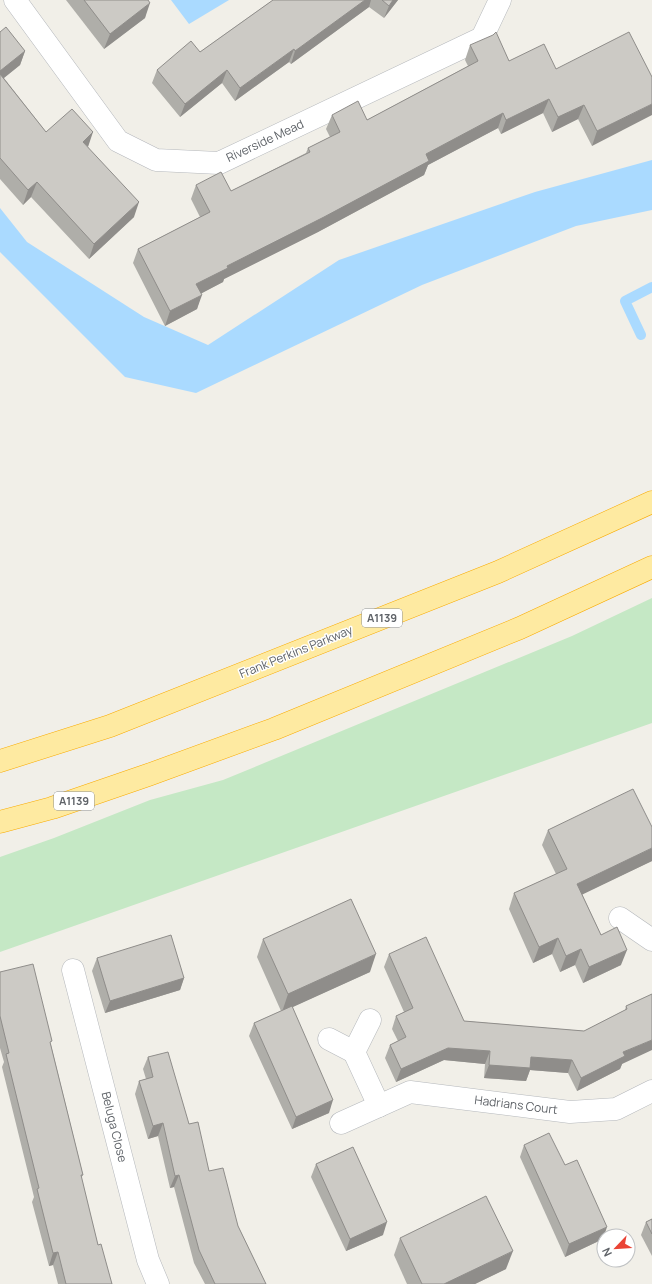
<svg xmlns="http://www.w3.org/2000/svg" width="652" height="1284" viewBox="0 0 652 1284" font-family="Manrope,sans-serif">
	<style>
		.green { fill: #c5e8c5 }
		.water { fill: #aadaff }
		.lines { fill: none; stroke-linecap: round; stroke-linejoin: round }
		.stream { stroke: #aadaff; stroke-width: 10 }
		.minor-casing { stroke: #b5b8bc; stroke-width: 23 }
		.trunk-casing { stroke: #f9ab00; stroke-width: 23 }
		.minor { stroke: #fff; stroke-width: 22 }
		.trunk { stroke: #feeaa1; stroke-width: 22 }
		.wall { fill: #afaea9 }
		.shaded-wall { fill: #8f8d8a }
		.building { fill: #cccac5; stroke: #8f8d8a }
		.labels { text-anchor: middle; stroke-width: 3; stroke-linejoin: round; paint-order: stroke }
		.shield { fill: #fff; stroke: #8f9295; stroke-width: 1 }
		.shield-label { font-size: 11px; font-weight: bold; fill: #5f6368 }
		.street-label { font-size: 12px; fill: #5f6368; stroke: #fff }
	</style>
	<rect width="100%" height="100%" fill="#f1efe8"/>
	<path class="green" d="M652,598V723L0,952V857L54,838L150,800L223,780L572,636Z"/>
	<g class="water">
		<path d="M171,0H229L189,24Z"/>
		<path d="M652,160V210L576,226L422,285L196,393L125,377L0,252V208L27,242L144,317L208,345L339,260L535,192Z"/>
	</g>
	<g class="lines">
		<path class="stream" d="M641,335L625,301L652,287"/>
		<defs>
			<g id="minor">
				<path d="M15,0L118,141L156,160L219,163L482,38L500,0"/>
				<path d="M620,918L652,940"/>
				<path d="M73,970L148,1260L158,1284"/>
				<path d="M370,1020L354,1052L379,1106"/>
				<path d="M329,1039L354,1052"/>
				<path d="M341,1123L410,1092L570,1112L616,1109L652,1091"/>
			</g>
			<g id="trunk">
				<path d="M0,761L110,726L498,572L652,502"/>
				<path d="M0,822L52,808L148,775L274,729L520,628L652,567"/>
			</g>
		</defs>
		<use href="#minor" class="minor-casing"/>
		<use href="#trunk" class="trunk-casing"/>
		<use href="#minor" class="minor"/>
		<use href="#trunk" class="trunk"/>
	</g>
	<g class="wall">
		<path d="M66,0H148L145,18L104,49Z"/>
		<path d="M273,0H398L384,18L369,7L291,64L289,62L235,101L222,83L180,117L152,83L157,70L200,52Z"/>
		<path d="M0,32L25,51L20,65L4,78L46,132L88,147L134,217L89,259L31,197L23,205L0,179Z"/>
		<path d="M470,45L509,61L556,69L652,77L592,146L578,119L552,132L543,113L501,134L498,128L428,165L424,175L318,232L224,279L223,282L201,293L197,309L165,326L133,263L138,249L200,217L191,199L196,185L231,191L306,153L308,148L330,137L326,129L332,115L367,120L468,66L465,60Z"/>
		<path d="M548,830L652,861L582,894L601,935L621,965L583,983L575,965L560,972L552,954L533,963L509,909L514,893L556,874L542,845Z"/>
		<path d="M263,939L370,972L292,1007L329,1113L292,1129L249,1036L254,1023L281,1011L257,957Z"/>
		<path d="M389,954L464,1021L584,1031L625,1010L626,1006L652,994L620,1069L577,1091L568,1073L530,1070L526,1081L484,1078L485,1064L444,1060L396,1082L385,1058L390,1045L398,1041L392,1029L396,1016L404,1012L384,967Z"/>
		<path d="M97,958L184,978L180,990L105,1013L92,971Z"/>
		<path d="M0,972L51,1045L83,1175L81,1178L98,1245L112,1284H58L53,1265L49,1266L32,1202L34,1197L2,1067L4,1062L0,1048Z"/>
		<path d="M148,1057L189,1124L209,1171L238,1226L266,1284H205L194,1263L174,1187L170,1188L158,1136L148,1139L135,1094L139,1081L146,1079L143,1069Z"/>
		<path d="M524,1145L565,1165L603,1239L565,1257L520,1157Z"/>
		<path d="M316,1164L383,1235L346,1251L311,1177Z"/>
		<path d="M652,1219V1256L641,1235L646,1222Z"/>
		<path d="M400,1238L506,1269L475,1284H407L394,1255Z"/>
	</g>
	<g class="shaded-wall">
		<path d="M365,0H371L369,7L291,64L295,51Z"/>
		<path d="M393,0H398L384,18L389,6Z"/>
		<path d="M150,3L145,18L104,49L110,34Z"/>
		<path d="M294,49L289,62L235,101L240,88Z"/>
		<path d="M25,51L20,65L0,81V71Z"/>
		<path d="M227,70L222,83L180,117L185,104Z"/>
		<path d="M549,99L543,113L501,134L506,120Z"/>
		<path d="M652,104V115L592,146L597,131Z"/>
		<path d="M584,105L578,119L552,132L558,117Z"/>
		<path d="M503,113L498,128L428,165L424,175L318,232L224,279L223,282L191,299L196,284L227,266L426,154Z"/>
		<path d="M93,132L88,147L83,142Z"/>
		<path d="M37,182L31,197L23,205L28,190Z"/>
		<path d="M139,202L134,217L89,259L94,244Z"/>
		<path d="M202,295L197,309L165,326L170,311Z"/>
		<path d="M652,848V861L571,900L577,884Z"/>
		<path d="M558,938L552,954L533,963L539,947Z"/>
		<path d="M581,949L575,965L560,972L566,956Z"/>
		<path d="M627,950L621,965L583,983L589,967Z"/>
		<path d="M376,954L370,972L282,1012L288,994Z"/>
		<path d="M184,978L180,990L105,1013L110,1001Z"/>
		<path d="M652,1040V1050L622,1064L620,1069L577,1091L581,1078L623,1052Z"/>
		<path d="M448,1048L490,1051L485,1064L444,1060L396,1082L401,1069Z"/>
		<path d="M531,1057L572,1060L568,1073L530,1070L526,1081L484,1078L489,1065Z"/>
		<path d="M333,1100L329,1113L292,1129L296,1117Z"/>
		<path d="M163,1123L158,1136L148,1139L153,1126Z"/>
		<path d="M179,1175L174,1187L170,1188L175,1176Z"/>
		<path d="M387,1222L383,1235L346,1251L350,1239Z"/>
		<path d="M607,1227L603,1239L565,1257L569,1244Z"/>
		<path d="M513,1251L506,1269L475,1284H444Z"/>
		<path d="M58,1252L53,1265L49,1266L53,1253Z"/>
	</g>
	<g class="building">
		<path d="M84,0H148L150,3L110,34Z"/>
		<path d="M273,0H365L295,51L294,49L240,88L227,70L185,104L157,70L191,41L200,52Z"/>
		<path d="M382,0H393L389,6Z"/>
		<path d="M6,27L25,51L0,71V32Z"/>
		<path d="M496,32L509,61L544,44L556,69L629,32L652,77V104L597,131L584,105L558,117L549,99L506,120L503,113L426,154L429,161L324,217L227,266L228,268L196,284L202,295L170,311L138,249L210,212L196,185L221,172L231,191L310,152L308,148L340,132L332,115L358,101L367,120L478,61L470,45L493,35Z"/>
		<path d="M0,74L46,132L72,109L93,132L83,142L139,202L94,244L37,182L28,190L0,158Z"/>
		<path d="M633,789L652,827V848L577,884L601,935L617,927L627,950L589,967L581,949L566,956L558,938L539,947L514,893L567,869L548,830Z"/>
		<path d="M351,899L376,954L288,994L263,939Z"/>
		<path d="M171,935L184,978L110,1001L97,958Z"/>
		<path d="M426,937L464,1021L584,1031L627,1009L626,1006L652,994V1040L623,1052L625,1056L581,1078L572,1060L531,1057L530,1068L489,1065L490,1051L448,1048L401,1069L390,1045L406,1037L396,1016L413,1008L389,954Z"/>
		<path d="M33,964L52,1041L50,1042L83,1175H81L98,1245L101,1244L112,1284H66L58,1252L53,1253L37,1189L39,1188L6,1054L9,1053L0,1016V972Z"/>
		<path d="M292,1006L333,1100L296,1117L254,1023Z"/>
		<path d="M168,1052L189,1124L198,1122L209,1171L223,1168L238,1226L266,1284H215L199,1250L179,1175L175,1176L163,1123L153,1126L139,1081L153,1077L148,1057Z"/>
		<path d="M549,1133L565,1165L577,1160L607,1227L569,1244L524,1145Z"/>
		<path d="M353,1147L387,1222L350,1239L316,1164Z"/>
		<path d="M486,1196L513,1251L444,1284H422L400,1238Z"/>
		<path d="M652,1219V1234L646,1222Z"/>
	</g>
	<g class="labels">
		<g class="shield">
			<rect x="362" y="609" width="40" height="18" rx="3"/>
			<rect x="54" y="792" width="40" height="18" rx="3"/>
		</g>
		<g class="shield-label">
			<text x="382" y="622">A1139</text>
			<text x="74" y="805">A1139</text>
		</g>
		<g class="street-label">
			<text transform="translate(265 141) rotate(-25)" y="4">Riverside Mead</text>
			<text transform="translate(296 652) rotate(-22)" y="4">Frank Perkins Parkway</text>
			<text transform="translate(516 1105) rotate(7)" y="4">Hadrians Court</text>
			<text transform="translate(114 1127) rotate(76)" y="4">Beluga Close</text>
		</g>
	</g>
	<g transform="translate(616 1248) rotate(245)"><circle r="19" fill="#ffffff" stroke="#bfc1c3"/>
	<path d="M0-3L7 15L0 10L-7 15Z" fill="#ea4335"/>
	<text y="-6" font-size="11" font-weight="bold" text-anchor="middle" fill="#5f6368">N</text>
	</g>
</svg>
